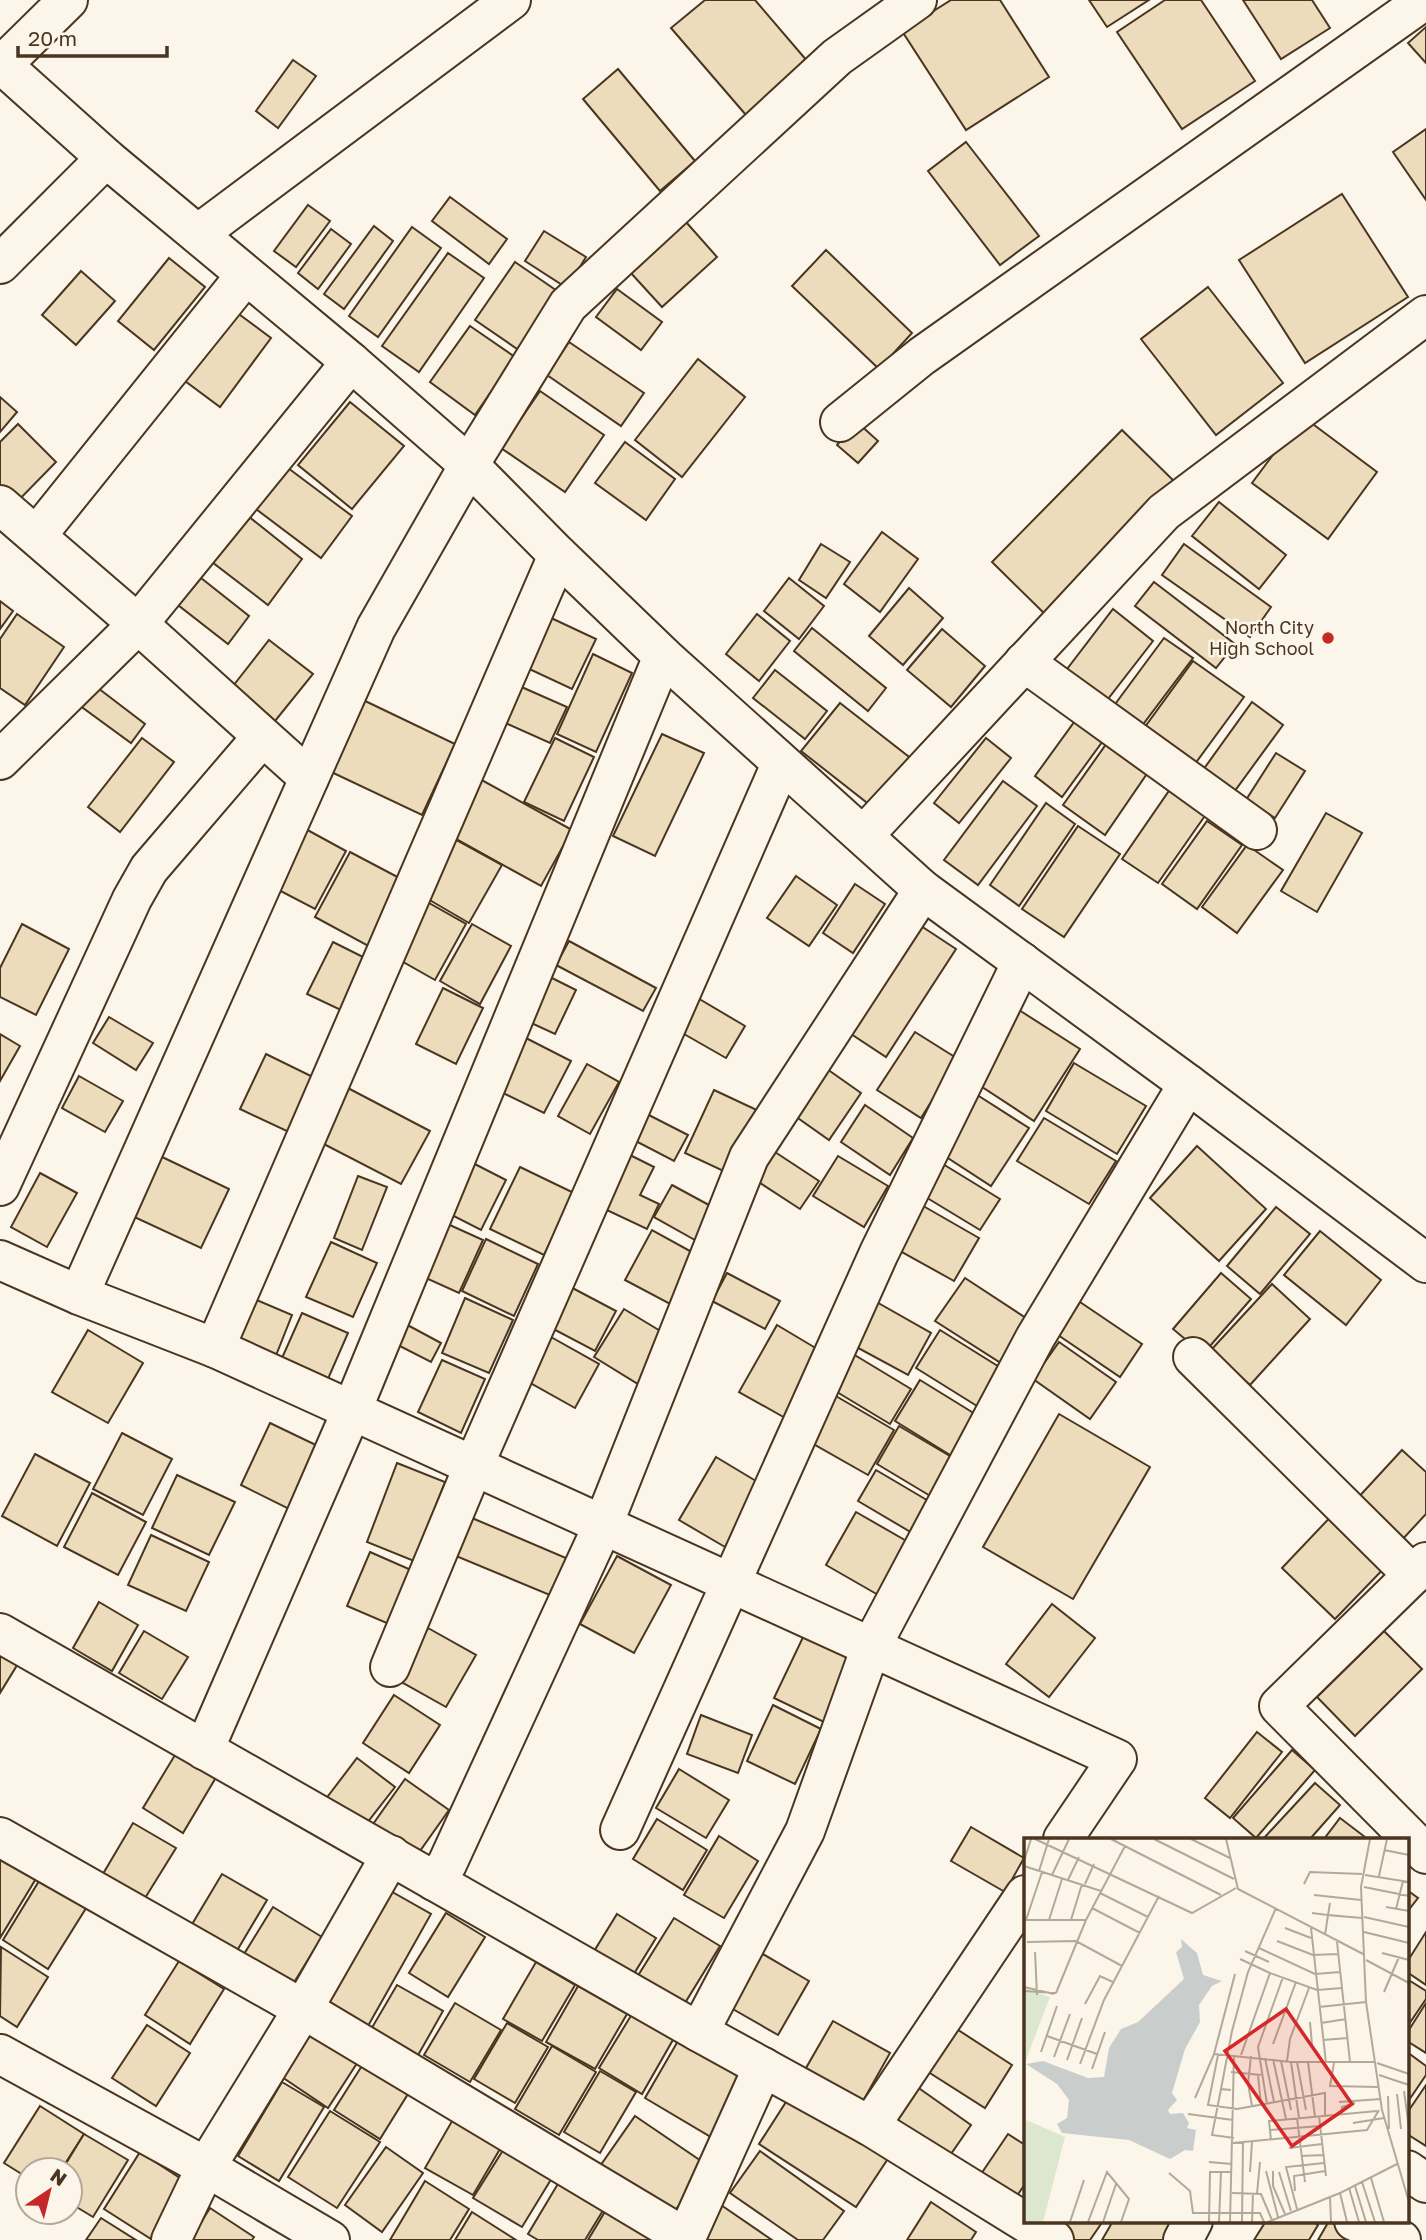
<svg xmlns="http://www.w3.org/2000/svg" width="1426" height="2240" viewBox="0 0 1426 2240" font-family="'Golos Text',sans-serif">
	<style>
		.building { fill: #ecdcbc; stroke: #4a3520; stroke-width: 2 }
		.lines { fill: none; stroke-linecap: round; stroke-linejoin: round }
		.minor-casing { stroke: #4a3520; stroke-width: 42 }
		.minor { stroke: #fbf6e9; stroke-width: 38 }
		.poi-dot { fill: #c62828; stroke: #fbf6e9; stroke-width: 2.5 }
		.labels { text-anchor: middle; stroke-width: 5; stroke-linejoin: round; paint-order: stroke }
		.poi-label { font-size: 18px; fill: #4a3520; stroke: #fbf6e9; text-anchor: end }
		.inset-road { fill: none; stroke: #b4a999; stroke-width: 2 }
		.view { fill: #d62828; fill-opacity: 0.15; stroke: #d62828; stroke-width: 3.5 }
		.inset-edge { fill: none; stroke: #4a3520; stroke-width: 3.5 }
	</style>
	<rect width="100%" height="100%" fill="#fbf6e9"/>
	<g class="building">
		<path d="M705,0H755L808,62L746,115L671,28Z"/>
		<path d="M951,0H1000L1049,77L966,130L902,31Z"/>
		<path d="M1089,0H1149L1107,27Z"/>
		<path d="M1165,0H1201L1255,81L1182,129L1117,32Z"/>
		<path d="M1243,0H1312L1330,28L1281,59Z"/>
		<path d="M1426,27V63L1408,43Z"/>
		<path d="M293,60L316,76L278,128L256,111Z"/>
		<path d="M618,69L695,161L660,191L583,99Z"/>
		<path d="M1426,129V200L1393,152Z"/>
		<path d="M966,142L1039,236L1000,265L928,171Z"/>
		<path d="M1342,194L1408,297L1305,363L1239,260Z"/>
		<path d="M450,197L507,239L489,264L432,221Z"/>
		<path d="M308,205L330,221L296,267L274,251Z"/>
		<path d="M686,222L717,257L662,307L630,272Z"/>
		<path d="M374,226L393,241L344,309L324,294Z"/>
		<path d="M412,227L441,248L378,337L349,316Z"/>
		<path d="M331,229L351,244L318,289L298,273Z"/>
		<path d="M544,231L586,257L567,288L525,261Z"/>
		<path d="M826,250L912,333L879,369L792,286Z"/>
		<path d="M448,253L484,278L419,372L382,346Z"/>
		<path d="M169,258L205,287L154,350L118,321Z"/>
		<path d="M515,262L563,295L523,353L475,320Z"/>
		<path d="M81,271L115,301L76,345L42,315Z"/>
		<path d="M1208,287L1283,383L1216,435L1141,339Z"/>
		<path d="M617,289L662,322L641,350L596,317Z"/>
		<path d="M232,309L271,338L220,407L181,378Z"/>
		<path d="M470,326L515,357L475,415L430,382Z"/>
		<path d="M569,342L644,393L621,426L547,375Z"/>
		<path d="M698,359L745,397L682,477L635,440Z"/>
		<path d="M540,391L604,435L565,492L501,448Z"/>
		<path d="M0,397L17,412L0,432Z"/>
		<path d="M350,402L404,446L352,509L298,465Z"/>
		<path d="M1302,416L1377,472L1328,539L1252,483Z"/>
		<path d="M857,422L878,441L858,463L837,445Z"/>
		<path d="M18,424L56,462L10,509L0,499V442Z"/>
		<path d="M1122,430L1180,487L1051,620L992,562Z"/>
		<path d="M625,442L675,479L646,520L595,483Z"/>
		<path d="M288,468L352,516L321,558L256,509Z"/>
		<path d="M1219,502L1286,555L1259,589L1192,536Z"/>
		<path d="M248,516L302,559L268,605L212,562Z"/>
		<path d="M882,532L918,559L880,612L844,584Z"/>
		<path d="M821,544L850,562L826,598L799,580Z"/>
		<path d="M1184,544L1271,607L1250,637L1162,575Z"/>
		<path d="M201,578L249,616L228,644L178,605Z"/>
		<path d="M789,578L824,606L799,639L764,611Z"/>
		<path d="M1154,582L1235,644L1216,668L1135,606Z"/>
		<path d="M909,588L943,618L903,665L869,636Z"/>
		<path d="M0,601L13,611L0,629Z"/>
		<path d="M1113,609L1153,641L1104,704L1064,673Z"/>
		<path d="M17,614L64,647L25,705L0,688V639Z"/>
		<path d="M757,614L790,641L759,681L726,654Z"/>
		<path d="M549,617L596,639L572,689L525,667Z"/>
		<path d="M812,628L886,688L868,711L794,651Z"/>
		<path d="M942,629L985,666L951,707L907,670Z"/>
		<path d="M1164,638L1193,658L1141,727L1113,707Z"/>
		<path d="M269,640L313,674L275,721L233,686Z"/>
		<path d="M593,654L632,673L596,752L557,734Z"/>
		<path d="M1193,661L1244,697L1192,768L1142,731Z"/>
		<path d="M775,670L827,711L805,739L753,698Z"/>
		<path d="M94,685L145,724L131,743L79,705Z"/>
		<path d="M517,685L567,707L550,743L501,721Z"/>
		<path d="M361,699L455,744L422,815L327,770Z"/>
		<path d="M1252,702L1283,725L1234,792L1203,770Z"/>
		<path d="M840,703L913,760L875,809L801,751Z"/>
		<path d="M1080,714L1108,734L1062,797L1035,776Z"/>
		<path d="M1114,733L1155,762L1105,835L1063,805Z"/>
		<path d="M662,734L704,753L655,856L613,836Z"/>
		<path d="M142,738L174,762L120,832L88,807Z"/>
		<path d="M555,738L594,757L564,821L524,802Z"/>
		<path d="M986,738L1011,758L959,823L934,803Z"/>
		<path d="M1276,753L1305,771L1275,818L1246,800Z"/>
		<path d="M478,778L572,830L541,886L447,834Z"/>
		<path d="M1003,781L1037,806L978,885L944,860Z"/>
		<path d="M1173,785L1209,810L1158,883L1122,859Z"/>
		<path d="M1046,803L1075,824L1019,906L990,885Z"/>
		<path d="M1326,813L1362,833L1317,912L1281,891Z"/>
		<path d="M1207,821L1242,845L1197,909L1162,884Z"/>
		<path d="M1078,826L1120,854L1064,937L1022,909Z"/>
		<path d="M302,827L346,851L315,909L271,886Z"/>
		<path d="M453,838L502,865L469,923L421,895Z"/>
		<path d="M1247,845L1283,870L1237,933L1202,907Z"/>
		<path d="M350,852L407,882L372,948L315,917Z"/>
		<path d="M796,876L837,905L809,946L767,918Z"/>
		<path d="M855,884L885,904L853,953L823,933Z"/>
		<path d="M422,899L466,924L435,980L391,955Z"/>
		<path d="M915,922L956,949L886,1057L845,1030Z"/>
		<path d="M22,924L69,949L36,1015L0,997V968Z"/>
		<path d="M472,924L511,946L480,1004L440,981Z"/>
		<path d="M569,941L656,988L643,1011L556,965Z"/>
		<path d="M333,942L371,961L345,1012L307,994Z"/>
		<path d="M550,977L576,990L555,1034L529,1022Z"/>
		<path d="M443,988L483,1008L456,1064L416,1044Z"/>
		<path d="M696,997L745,1026L726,1058L677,1030Z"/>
		<path d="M1019,1010L1080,1049L1034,1121L973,1081Z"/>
		<path d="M109,1017L153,1043L136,1070L93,1043Z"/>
		<path d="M915,1032L958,1059L921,1118L877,1090Z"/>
		<path d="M0,1034L20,1046L0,1081Z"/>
		<path d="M522,1036L571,1061L544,1113L495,1089Z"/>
		<path d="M266,1054L317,1079L291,1133L240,1109Z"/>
		<path d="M1074,1063L1146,1106L1117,1154L1046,1111Z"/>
		<path d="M587,1064L619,1082L590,1134L558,1116Z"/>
		<path d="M827,1069L861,1093L829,1140L795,1116Z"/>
		<path d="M79,1076L123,1101L105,1132L62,1108Z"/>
		<path d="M344,1086L430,1131L401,1184L316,1140Z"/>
		<path d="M714,1090L761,1112L732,1175L685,1153Z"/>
		<path d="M971,1091L1029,1128L991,1186L934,1149Z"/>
		<path d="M865,1105L913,1138L890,1175L841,1142Z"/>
		<path d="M639,1110L688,1135L674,1161L626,1136Z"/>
		<path d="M1044,1118L1116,1161L1089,1204L1017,1161Z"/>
		<path d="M1197,1146L1266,1209L1219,1261L1150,1198Z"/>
		<path d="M620,1150L654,1167L640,1195L659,1204L647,1229L594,1204Z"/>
		<path d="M775,1152L819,1181L800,1209L757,1181Z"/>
		<path d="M158,1155L229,1189L201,1248L130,1215Z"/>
		<path d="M838,1156L888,1186L864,1227L813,1196Z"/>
		<path d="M465,1159L506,1180L481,1230L440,1209Z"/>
		<path d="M938,1161L1000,1199L980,1230L919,1193Z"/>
		<path d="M520,1167L574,1193L544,1255L490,1229Z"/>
		<path d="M40,1173L77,1193L47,1247L11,1227Z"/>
		<path d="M358,1176L387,1187L362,1250L334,1238Z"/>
		<path d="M672,1185L720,1211L702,1244L654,1217Z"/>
		<path d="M918,1203L979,1238L954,1281L893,1247Z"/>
		<path d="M1276,1207L1310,1234L1260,1294L1227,1266Z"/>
		<path d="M441,1221L483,1240L459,1293L417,1274Z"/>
		<path d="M652,1230L699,1256L672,1305L625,1280Z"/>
		<path d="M1320,1231L1381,1280L1346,1325L1284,1275Z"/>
		<path d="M486,1239L538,1264L514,1316L462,1291Z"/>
		<path d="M331,1242L377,1263L353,1317L306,1297Z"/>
		<path d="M727,1273L780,1301L765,1329L712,1301Z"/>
		<path d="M1221,1273L1251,1299L1203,1354L1173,1329Z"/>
		<path d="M965,1278L1032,1322L1004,1365L935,1321Z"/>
		<path d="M563,1283L616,1311L595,1351L542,1323Z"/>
		<path d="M1272,1284L1310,1319L1250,1385L1211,1350Z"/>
		<path d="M245,1295L292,1315L273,1363L226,1343Z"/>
		<path d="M465,1298L513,1320L489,1373L442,1353Z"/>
		<path d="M873,1300L931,1333L908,1375L849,1343Z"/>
		<path d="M1080,1302L1142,1344L1120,1377L1058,1335Z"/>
		<path d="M624,1309L667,1335L638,1384L594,1357Z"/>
		<path d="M302,1313L348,1333L324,1388L278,1367Z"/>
		<path d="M400,1321L441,1343L431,1362L390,1341Z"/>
		<path d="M777,1325L824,1353L787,1419L739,1392Z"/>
		<path d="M88,1330L143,1363L108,1423L52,1392Z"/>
		<path d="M940,1330L1009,1373L985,1411L916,1368Z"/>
		<path d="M542,1332L599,1364L575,1408L518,1376Z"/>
		<path d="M1059,1342L1116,1382L1090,1419L1033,1379Z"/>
		<path d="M848,1351L911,1389L890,1424L827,1386Z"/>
		<path d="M442,1360L485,1379L461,1433L418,1412Z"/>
		<path d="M920,1380L980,1417L955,1458L895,1421Z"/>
		<path d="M829,1392L894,1430L868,1475L803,1438Z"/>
		<path d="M1059,1414L1150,1467L1073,1599L983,1547Z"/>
		<path d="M270,1423L318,1446L289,1509L241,1485Z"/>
		<path d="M899,1426L960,1462L937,1500L877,1464Z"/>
		<path d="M122,1433L172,1459L143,1515L93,1489Z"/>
		<path d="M1402,1450L1426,1472V1514L1400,1542L1355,1501Z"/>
		<path d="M35,1454L90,1483L57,1546L2,1516Z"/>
		<path d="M716,1457L761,1484L725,1547L679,1520Z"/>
		<path d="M397,1463L445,1482L414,1561L367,1542Z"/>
		<path d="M876,1470L937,1506L919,1537L858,1501Z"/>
		<path d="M177,1475L235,1502L209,1555L152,1528Z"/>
		<path d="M92,1493L146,1522L118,1575L64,1547Z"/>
		<path d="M1338,1509L1392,1560L1335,1619L1282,1568Z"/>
		<path d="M856,1512L910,1543L880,1596L826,1565Z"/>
		<path d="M472,1518L573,1561L557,1598L456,1556Z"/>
		<path d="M151,1535L209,1562L186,1611L128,1585Z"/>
		<path d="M370,1552L418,1573L396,1627L347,1606Z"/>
		<path d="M617,1556L671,1585L634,1653L580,1624Z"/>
		<path d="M99,1602L138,1625L112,1671L73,1648Z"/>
		<path d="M1052,1604L1095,1638L1049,1697L1006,1664Z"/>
		<path d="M428,1628L476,1655L446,1707L398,1680Z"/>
		<path d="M144,1631L188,1657L162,1699L119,1673Z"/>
		<path d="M1384,1631L1422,1669L1355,1736L1317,1697Z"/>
		<path d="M805,1633L859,1659L828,1724L774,1698Z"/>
		<path d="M0,1651L19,1662L0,1693Z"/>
		<path d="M394,1695L440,1725L409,1773L363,1743Z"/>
		<path d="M773,1705L821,1729L795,1784L747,1761Z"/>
		<path d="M701,1715L752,1735L738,1773L687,1754Z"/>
		<path d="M1257,1732L1282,1752L1230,1818L1205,1798Z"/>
		<path d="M181,1745L221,1769L183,1833L143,1808Z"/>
		<path d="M1292,1750L1315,1770L1256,1838L1233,1818Z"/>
		<path d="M357,1758L395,1787L363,1828L325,1800Z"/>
		<path d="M679,1769L729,1800L706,1838L656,1808Z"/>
		<path d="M405,1779L449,1810L410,1865L366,1834Z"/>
		<path d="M1315,1783L1340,1805L1310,1839H1263Z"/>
		<path d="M1340,1818L1365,1837L1363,1839H1324Z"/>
		<path d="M657,1819L707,1850L683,1890L633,1859Z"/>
		<path d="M133,1823L176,1848L142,1903L100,1879Z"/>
		<path d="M971,1827L1024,1858L1005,1892L951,1861Z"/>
		<path d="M719,1836L758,1861L724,1918L684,1895Z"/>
		<path d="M0,1847L40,1872L0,1938Z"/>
		<path d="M47,1868L93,1897L48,1969L3,1940Z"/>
		<path d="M222,1874L267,1900L235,1954L191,1926Z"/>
		<path d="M387,1889L431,1914L364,2033L320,2008Z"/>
		<path d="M1407,1890L1418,1898L1407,1912Z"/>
		<path d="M273,1907L322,1937L290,1989L241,1959Z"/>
		<path d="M446,1913L485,1937L448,1997L409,1973Z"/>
		<path d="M617,1914L656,1938L627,1985L588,1961Z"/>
		<path d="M674,1918L720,1946L680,2011L634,1982Z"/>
		<path d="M1426,1932V1985L1407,1972V1962Z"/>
		<path d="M1,1947L48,1977L17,2027L0,2016Z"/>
		<path d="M756,1950L809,1981L778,2035L724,2004Z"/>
		<path d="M179,1961L224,1989L190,2044L145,2015Z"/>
		<path d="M536,1962L575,1985L542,2041L503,2019Z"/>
		<path d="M1407,1979L1426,1991V1999L1407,2027Z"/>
		<path d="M397,1985L443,2011L417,2057L370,2031Z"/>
		<path d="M578,1986L627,2014L595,2069L546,2042Z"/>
		<path d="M455,2003L501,2030L470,2082L424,2055Z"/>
		<path d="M1426,2003V2053L1407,2041V2033Z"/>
		<path d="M632,2014L674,2038L642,2094L599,2068Z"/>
		<path d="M833,2021L890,2053L863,2101L806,2068Z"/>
		<path d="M507,2023L548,2047L515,2103L474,2079Z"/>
		<path d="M949,2024L1012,2065L985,2108L922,2068Z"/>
		<path d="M147,2025L190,2053L156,2106L112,2078Z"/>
		<path d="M312,2025L361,2057L328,2108L279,2075Z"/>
		<path d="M682,2034L753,2076L716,2140L645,2098Z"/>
		<path d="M552,2046L596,2072L559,2135L515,2109Z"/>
		<path d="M1407,2052L1426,2066V2075L1407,2103Z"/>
		<path d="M370,2053L416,2081L380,2139L334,2110Z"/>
		<path d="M600,2071L636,2092L600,2153L564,2132Z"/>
		<path d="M282,2082L324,2107L279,2181L238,2156Z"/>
		<path d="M913,2084L971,2125L944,2164L886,2122Z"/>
		<path d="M1426,2085V2146L1407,2134V2113Z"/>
		<path d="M795,2088L893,2151L856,2207L759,2144Z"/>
		<path d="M40,2106L84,2134L61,2170H28V2178L4,2163Z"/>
		<path d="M459,2109L507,2137L473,2195L425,2168Z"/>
		<path d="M330,2111L380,2142L337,2208L288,2177Z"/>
		<path d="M635,2116L707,2165L670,2218L598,2169Z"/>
		<path d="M84,2134L128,2160L93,2217L70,2203V2170H62Z"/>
		<path d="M1008,2134L1025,2145V2184L1010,2206L975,2183Z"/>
		<path d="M510,2139L558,2168L522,2227L473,2198Z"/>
		<path d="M386,2147L423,2173L382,2232L345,2205Z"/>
		<path d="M760,2151L844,2211L823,2240H798L730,2193Z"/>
		<path d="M140,2152L186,2182L151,2239L104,2209Z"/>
		<path d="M565,2172L610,2199L585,2240H538L528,2234Z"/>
		<path d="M425,2181L469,2209L450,2240H390Z"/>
		<path d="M931,2202L976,2232L971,2240H907Z"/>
		<path d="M609,2205L664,2240H588Z"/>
		<path d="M721,2205L772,2240H698Z"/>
		<path d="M210,2208L254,2237L252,2240H190Z"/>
		<path d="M472,2212L516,2240H455Z"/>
		<path d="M101,2218L136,2240H86Z"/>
		<path d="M1065,2221H1103L1090,2240H1070L1058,2233Z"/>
		<path d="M1113,2221H1187L1176,2240H1102Z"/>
		<path d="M1266,2221H1311L1318,2225L1309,2240H1254Z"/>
		<path d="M1329,2221L1360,2240H1318Z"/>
	</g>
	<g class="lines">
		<defs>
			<g id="minor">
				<path d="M0,63L106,158L351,362L469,465L558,555L663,656L923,890L1188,1084L1426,1263"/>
				<path d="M0,67L68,0"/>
				<path d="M198,234L511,0"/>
				<path d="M0,264L106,158"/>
				<path d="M840,422L922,356L1425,0"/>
				<path d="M0,505L138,624L309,778"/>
				<path d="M37,535L245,276"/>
				<path d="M1024,662L1257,830"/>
				<path d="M0,760L138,624L351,362"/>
				<path d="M864,835L1164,512L1426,315"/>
				<path d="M0,1186L132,899L149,869L262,737"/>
				<path d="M0,1260L79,1295L215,1348L1117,1759L1063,1839"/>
				<path d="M79,1295L376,628L469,465L568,305L837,57L917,0"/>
				<path d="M215,1348L558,555"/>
				<path d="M1193,1357L1413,1575"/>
				<path d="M1426,1562L1279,1706L1426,1854"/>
				<path d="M0,1633L699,2032L870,2126L1054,2240"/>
				<path d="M390,1667L474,1465L781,764"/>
				<path d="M204,1750L352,1410L663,656"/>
				<path d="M620,1830L879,1253L1022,962"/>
				<path d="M0,1837L303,2009L686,2238"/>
				<path d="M434,1881L447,1864L603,1525L749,1157L923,890"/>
				<path d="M699,2032L805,1831L871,1647L1035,1338L1188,1084"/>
				<path d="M0,2054L206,2167L330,2240"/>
				<path d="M870,2126L1025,1895"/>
				<path d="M1407,2170L1426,2183"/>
				<path d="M1354,2221L1401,2240"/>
				<path d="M171,2240L206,2167L303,2009L391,1855"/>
				<path d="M685,2240L763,2067"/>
				<path d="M1183,2240L1193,2221"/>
			</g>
		</defs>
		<use href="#minor" class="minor-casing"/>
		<use href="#minor" class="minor"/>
	</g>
	<circle class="poi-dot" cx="1328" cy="638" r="7"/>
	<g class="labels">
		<g class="poi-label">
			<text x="1314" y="634">North City<tspan x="1314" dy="21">High School</tspan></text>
		</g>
	</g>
	<g transform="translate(1024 1838)">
		<rect width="385" height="385" fill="#fbf6e9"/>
		<path d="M0,150L26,159L0,227ZM0,281L41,299L19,384H0Z" fill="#dce7d0"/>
		<path d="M157,101L173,115L179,137L198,143L188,148L175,167L176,184L161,211L148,255L153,262L144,272L146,276L159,275L165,285L163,290L172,292L169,313L161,312L146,321L105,302L38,295L33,286L43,280L45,262L33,246L2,226L19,223L64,240L80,239L85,210L97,191L114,184L160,141L152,114L158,109Z" fill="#c9cecd"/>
		<path class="inset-road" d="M11,1L168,75L212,50M87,1L197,57M130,1L210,41M167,1L206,20M202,1L214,51L341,117M346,1L337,49L342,164L358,272L385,364M360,12L385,17M0,23L7,1M0,28L77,53M15,33L25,1M28,37L45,1M341,37L385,44M355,38L363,1M44,42L55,19M61,46L70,26M280,46L286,34L338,36M340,49L385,58M76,55L124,79M290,57L337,62M306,65L304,77L338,80M362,69L385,73M68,70L116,95M372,71L379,43M288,75L304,77L301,97M340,79L385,89M0,82H61M2,82L18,34M25,82L38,41M47,82L58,46M261,90L287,100M287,90L302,225M340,94L385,105M253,103L289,117L314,116M3,104L52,103L98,128M313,104L326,224M235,110L291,136L316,134M221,113L245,124M11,114L13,157M358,115L385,122M216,121L246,135M342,122L385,145M0,149L30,156M0,153L32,155M360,154L375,119M32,155L62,82L101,8M61,166L76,138L89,144M295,169L342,164M286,184L288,207M297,185L322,181M23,198L73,216M299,202L324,200M249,206L272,144M17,214L33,168M190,216L211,136M194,217L184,267L213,271L301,255V278M217,217L246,135L293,152L318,150M227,218L224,246L228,268M30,219L46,176M241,220L250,264M249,221L262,281M43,222L58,180M257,223L267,272M263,223L266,201L285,150M267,224L275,280M273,224L282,272M284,224L291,279M310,225L306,248L354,249M353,225L385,236M56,226L80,162L135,58M68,231L81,194M207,234L237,237M234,237L237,267M355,237L385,247M197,251L188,297L210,300M207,252L197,251L208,193L224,134L252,70M380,253L385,290M373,256L377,291M364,258L365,291M171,260L190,216L267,224H350M315,264L357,261M243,266L234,209L259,139M164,276L209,282M318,277V269L331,265M295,278L302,338M273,280L281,344M329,285L360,280M246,292L296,288M247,302L245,283L353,273M209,305L343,292L355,272M265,310L298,306M277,318L299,317M185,324L208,326M242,333L254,379M249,333V348L261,376M226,334L228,304M255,334L267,373M145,335L166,353L169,375H236L240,384M347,340L360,384M338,344L351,384M331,348L342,384M325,350L335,384M271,353L270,338L301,333M208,355L237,356L248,382M233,356L236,324M306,359L307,384M273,371L262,329L300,325M46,384L60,342M64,384L83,334L105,361L97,384M79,384L92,346M185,384L186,334H207M195,384L197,334M206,384L210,217M218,384L219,304M228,384L229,355M244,384L316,355M323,384L316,355L373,326"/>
		<path class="view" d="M262,171L328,266L268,308L201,213Z"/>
		<rect width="385" height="385" class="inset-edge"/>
	</g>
	<g transform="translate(49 2191) rotate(35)"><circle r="33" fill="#fbf6e9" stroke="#b4a999" stroke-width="2"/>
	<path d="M0-5L12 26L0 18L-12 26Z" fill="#c62828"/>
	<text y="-10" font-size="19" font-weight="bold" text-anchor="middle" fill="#4a3520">N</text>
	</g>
	<path d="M18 46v10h149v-10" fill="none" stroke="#4a3520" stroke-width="3.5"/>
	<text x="28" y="46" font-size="21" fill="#4a3520" stroke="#fbf6e9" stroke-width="5" paint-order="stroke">20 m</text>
</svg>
